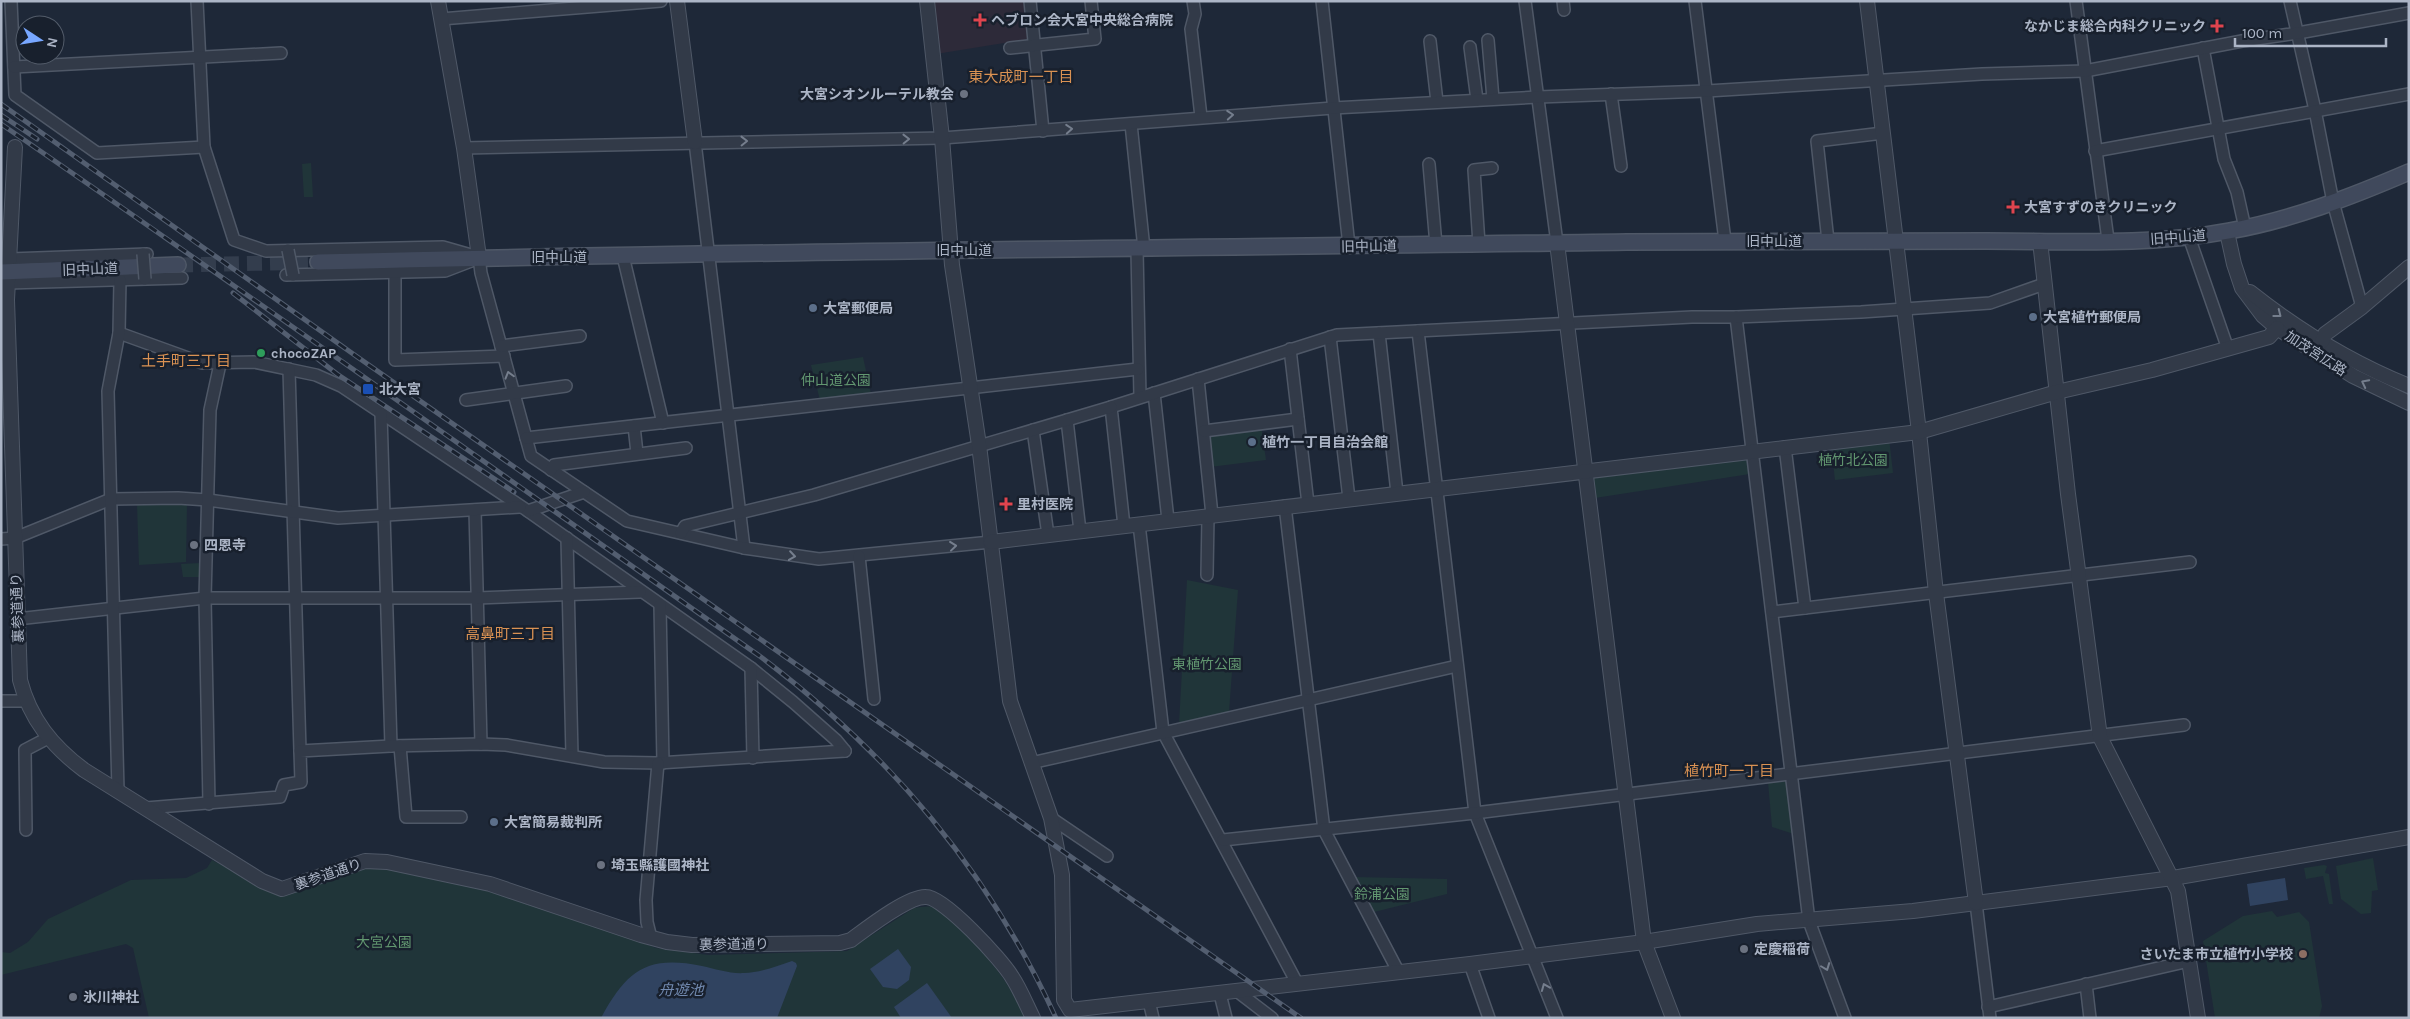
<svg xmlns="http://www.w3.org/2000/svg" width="2410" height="1019" viewBox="0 0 2410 1019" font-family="Karla,'Noto Sans JP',sans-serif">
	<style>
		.medical { fill: #2d2a39 }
		.green { fill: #203539 }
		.water { fill: #304360 }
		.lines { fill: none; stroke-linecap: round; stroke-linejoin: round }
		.secondary-tunnel { stroke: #333d4d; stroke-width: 15; stroke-dasharray: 15 8; stroke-linecap: butt }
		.minor-casing { stroke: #4f5867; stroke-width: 14 }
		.tertiary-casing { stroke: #4f5867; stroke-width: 16 }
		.secondary-casing { stroke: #4f5867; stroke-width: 18 }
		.minor { stroke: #323a48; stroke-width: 11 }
		.tertiary { stroke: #323a48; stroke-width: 14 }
		.secondary { stroke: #40495c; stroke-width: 15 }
		.rail-casing { stroke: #535e70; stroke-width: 5 }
		.rail { stroke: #18202d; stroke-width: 3; stroke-dasharray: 9; stroke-linecap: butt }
		.minor-bridge-casing { stroke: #4f5867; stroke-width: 14; stroke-linecap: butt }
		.minor-bridge { stroke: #323a48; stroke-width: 11 }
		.oneway { stroke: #757e8d }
		.health-dot { fill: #e0444e; stroke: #18202d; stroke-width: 2 }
		.worship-dot { fill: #6b7280; stroke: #18202d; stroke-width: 2 }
		.service-dot { fill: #5c6f8a; stroke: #18202d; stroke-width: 2 }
		.leisure-dot { fill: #2e9e5b; stroke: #18202d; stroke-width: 2 }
		.transit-dot { fill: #1a4fb4; stroke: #18202d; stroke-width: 2 }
		.education-dot { fill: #8d6e63; stroke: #18202d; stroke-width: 2 }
		.labels { text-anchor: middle; stroke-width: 5; stroke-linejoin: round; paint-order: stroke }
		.poi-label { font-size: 14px; font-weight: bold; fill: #acb5c6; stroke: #18202d; text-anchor: start }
		.street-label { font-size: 14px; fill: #acb5c6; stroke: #18202d }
		.park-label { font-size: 14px; fill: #629770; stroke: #18202d }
		.neighbourhood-label { font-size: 15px; fill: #da9253; stroke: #18202d }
		.water-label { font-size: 15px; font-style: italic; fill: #728ab0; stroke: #18202d }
	</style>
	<rect width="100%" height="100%" fill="#1e2838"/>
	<path class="medical" d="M930,1H1025L1029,39L936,54Z"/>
	<g class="green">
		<path d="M311,163L313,197H304L302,164Z"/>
		<path d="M863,357L871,394L820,400L811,365Z"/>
		<path d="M1261,425L1266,460L1210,467L1207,432Z"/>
		<path d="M1889,438L1893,473L1835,480L1831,444Z"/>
		<path d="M1749,455L1750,474L1595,498L1591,474Z"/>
		<path d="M187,503L186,562L139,565L137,504Z"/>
		<path d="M201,563V577H183L181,564Z"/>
		<path d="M1187,580L1238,590L1229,712L1179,724Z"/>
		<path d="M1786,780L1794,834L1772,827L1768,782Z"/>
		<path d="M2373,858L2378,890L2372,891L2371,913L2361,914L2341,899L2336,866Z"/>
		<path d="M212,860L277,894L298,890L374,864L465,882L581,920L656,948L708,955L847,951L914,908C922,907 930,905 937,909C943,912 949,920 954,924C984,951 1009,981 1026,1018H149L133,948L126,944L1,975V952L10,953L28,942L48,919L131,880L186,878L207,868Z"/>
		<path d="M2324,865L2327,866L2325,873L2329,874L2333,904H2329L2323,876L2306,879L2304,868Z"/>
		<path d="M1354,877L1447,879V894L1374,912Z"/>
		<path d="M2272,911L2277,917L2299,912L2309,922L2322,1006L2319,1018H2215L2203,941L2243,916Z"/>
	</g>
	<g class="water">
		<path d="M2285,878L2288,900L2250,906L2247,884Z"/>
		<path d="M898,949L911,967L909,980L897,989L883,987L870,969Z"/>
		<path d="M792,961L796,963L797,966L777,1018H601C627,970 647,955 702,966C715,969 731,974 744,973C760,973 777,966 792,961Z"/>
		<path d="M927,983L952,1018H901L894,1007Z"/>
	</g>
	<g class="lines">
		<path class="secondary-tunnel" d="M178,265L318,262"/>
		<defs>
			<g id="minor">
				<path d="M11,1L15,95L97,153L204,147"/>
				<path d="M197,1L204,147L234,240L266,251L443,247L471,255"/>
				<path d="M1030,1L1043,131"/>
				<path d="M1193,1L1195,14L1191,29L1201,117"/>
				<path d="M1322,1L1349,246"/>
				<path d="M1525,1L1557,243"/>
				<path d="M1563,1L1564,10"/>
				<path d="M1695,1L1725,241"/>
				<path d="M2076,1L2108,240"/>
				<path d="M2290,1L2315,110L2333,202L2362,307"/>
				<path d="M441,19L661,1"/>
				<path d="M1488,40L1493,99"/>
				<path d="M1430,41L1437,102"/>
				<path d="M1470,47L1477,100"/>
				<path d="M1010,48L1095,39L1091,1"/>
				<path d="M2203,48L2224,159L2237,192L2245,228"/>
				<path d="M14,67L281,53"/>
				<path d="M1611,94L1621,166"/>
				<path d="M1131,124L1144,249"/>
				<path d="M695,142L744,548"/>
				<path d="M464,148L942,138L1333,108L1538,97L1707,91L1982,74L2085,71L2242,41L2298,33L2409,13"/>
				<path d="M2095,151L2409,94"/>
				<path d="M1429,164L1436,245"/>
				<path d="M2189,237L2228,349"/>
				<path d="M1828,241L1817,141L1883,133"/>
				<path d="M1479,244L1474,170L1492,168"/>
				<path d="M1137,250L1140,397"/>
				<path d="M623,256L663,423"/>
				<path d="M479,257L481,273L531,456L627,521L744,548L819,559L991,542"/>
				<path d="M10,259L147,254"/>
				<path d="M395,274V360L504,356"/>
				<path d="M286,275L445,271L471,261"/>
				<path d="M8,283L182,278"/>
				<path d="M1736,317L1809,921L1845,1018"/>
				<path d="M1418,331L1475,813L1557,1018"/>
				<path d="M119,333L202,363L254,362L316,375L341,386L528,511L751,668L793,702L836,740L845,751"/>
				<path d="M1379,333L1397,493"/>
				<path d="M1330,337L1349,499"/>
				<path d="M501,346L580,336"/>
				<path d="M1290,349L1308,504"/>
				<path d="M289,369L300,751"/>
				<path d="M1198,379L1212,515"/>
				<path d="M1154,393L1168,520"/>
				<path d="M466,400L566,386"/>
				<path d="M381,414L391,746"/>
				<path d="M1067,420L1080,531"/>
				<path d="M634,426L637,453"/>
				<path d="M1033,430L1048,535"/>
				<path d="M1204,431L1298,419"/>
				<path d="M526,438L1138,369"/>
				<path d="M1785,447L1805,608"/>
				<path d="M551,470L554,465L686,448"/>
				<path d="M1285,506L1324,830L1398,971"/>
				<path d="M475,510L481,744"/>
				<path d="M528,511L584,492"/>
				<path d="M1139,524L1163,732L1297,983"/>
				<path d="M1124,526L1111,407L1337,335L1692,317H1736L1861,312L1990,303L2044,284"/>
				<path d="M681,533L685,526L814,495L1111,407"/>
				<path d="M567,538L572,756"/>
				<path d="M1,539L15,538L111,499L178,498L208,500L338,518L520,507"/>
				<path d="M859,556L874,699"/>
				<path d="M1207,575L1208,516"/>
				<path d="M660,605L663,763"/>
				<path d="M1772,612L2190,562"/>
				<path d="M17,619L205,598H477L640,592"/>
				<path d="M751,668L753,758"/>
				<path d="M1,701H26"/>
				<path d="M400,746L406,817H461"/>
				<path d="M1031,763L1457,666"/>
				<path d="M118,791L108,391L119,333L120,280"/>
				<path d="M209,804L205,598L210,410L220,364"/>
				<path d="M146,808L280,797L284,785L301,782L300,751L391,746L481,744L506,745L604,762L658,763L845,751"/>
				<path d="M1051,818L1107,856"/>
				<path d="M26,830L25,750L48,738"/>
				<path d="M1223,840L1475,813L2184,725"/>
				<path d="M1976,903L1990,1018"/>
				<path d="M651,938L647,922L646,900L658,763"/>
				<path d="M1470,964L1489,1018"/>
				<path d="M2086,984L2090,1018"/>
				<path d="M1238,992L1272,1018"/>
				<path d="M1220,994L1226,1018"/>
				<path d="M1149,1001L1153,1018"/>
				<path d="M1988,1007L2189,961"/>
			</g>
			<g id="tertiary">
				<path d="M438,1L464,148L479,257"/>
				<path d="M677,1L695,142"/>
				<path d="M927,1L942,138L952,265L979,445L1010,701L1051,818L1062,875L1064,1000L1070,1010L1470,964L1644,942L1757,924L1913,911L2173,878L2409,837"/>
				<path d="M1867,1L1919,432L1936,593L1976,903"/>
				<path d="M15,147L7,300L20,680C30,719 52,746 84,770L262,881L282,889L365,861L387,862L490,884L641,935L667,942L692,945L840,943L851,940C866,929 908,896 926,897C944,897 1002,960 1012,977C1020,989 1026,1004 1033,1018"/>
				<path d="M2227,232L2234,264L2242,288L2263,316L2277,328L2353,376L2409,403"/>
				<path d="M2040,241L2068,494L2100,737L2178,891L2198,1018"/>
				<path d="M1557,243L1644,942L1673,1018"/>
				<path d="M2250,292C2298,330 2352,363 2409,386"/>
				<path d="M2322,341L2325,334L2362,307L2409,267"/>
				<path d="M991,542L1919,432L2057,392L2152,370L2269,337L2277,328"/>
			</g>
			<g id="secondary">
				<path d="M318,262C754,251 1191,248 1627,242C1747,241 1867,241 1986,241C2066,241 2150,246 2229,231C2291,220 2351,197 2409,172"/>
				<path d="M1,272L178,265"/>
			</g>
		</defs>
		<use href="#minor" class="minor-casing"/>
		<use href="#tertiary" class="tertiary-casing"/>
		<use href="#secondary" class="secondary-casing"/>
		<use href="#minor" class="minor"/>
		<use href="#tertiary" class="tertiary"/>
		<use href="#secondary" class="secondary"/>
		<defs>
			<g id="rail">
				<path d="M1,104L356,356L1301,1018"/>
				<path d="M1,115L37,139"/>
				<path d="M1,124C256,299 508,479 761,657C890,754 988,870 1056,1018"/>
				<path d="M233,293L337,374L514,492"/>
			</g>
		</defs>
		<use href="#rail" class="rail-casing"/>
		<use href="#rail" class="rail"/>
		<defs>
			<g id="minor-bridge">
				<path d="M288,250L293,275"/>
				<path d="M143,254L145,279"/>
			</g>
		</defs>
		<use href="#minor-bridge" class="minor-bridge-casing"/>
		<use href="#minor-bridge" class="minor-bridge"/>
	</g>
	<defs><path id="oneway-chevron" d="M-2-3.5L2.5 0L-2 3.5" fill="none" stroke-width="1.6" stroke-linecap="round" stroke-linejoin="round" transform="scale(1.25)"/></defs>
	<g class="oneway">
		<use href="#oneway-chevron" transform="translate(1230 115) rotate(-4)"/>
		<use href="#oneway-chevron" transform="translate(1069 129) rotate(-4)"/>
		<use href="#oneway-chevron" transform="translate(906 139) rotate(-1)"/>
		<use href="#oneway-chevron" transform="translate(744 141) rotate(-1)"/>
		<use href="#oneway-chevron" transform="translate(2278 314) rotate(38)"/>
		<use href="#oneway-chevron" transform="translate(509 375) rotate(-106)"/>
		<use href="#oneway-chevron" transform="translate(2365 383) rotate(-153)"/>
		<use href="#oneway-chevron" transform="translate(953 546) rotate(-6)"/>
		<use href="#oneway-chevron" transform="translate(792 556) rotate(8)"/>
		<use href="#oneway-chevron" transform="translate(1826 967) rotate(69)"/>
		<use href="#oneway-chevron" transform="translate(1545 987) rotate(-112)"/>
	</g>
	<g class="health-dot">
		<path d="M977.5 12.5h5v5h5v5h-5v5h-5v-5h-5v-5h5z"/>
		<path d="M2214.5 18.5h5v5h5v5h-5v5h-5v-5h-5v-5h5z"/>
		<path d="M2010.5 199.5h5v5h5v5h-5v5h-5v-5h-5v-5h5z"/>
		<path d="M1003.5 496.5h5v5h5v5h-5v5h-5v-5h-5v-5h5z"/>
	</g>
	<g class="worship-dot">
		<circle cx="964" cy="94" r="5"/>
		<circle cx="194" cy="545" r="5"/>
		<circle cx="601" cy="865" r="5"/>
		<circle cx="1744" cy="949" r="5"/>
		<circle cx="73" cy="997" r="5"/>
	</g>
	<g class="service-dot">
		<circle cx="813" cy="308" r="5"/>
		<circle cx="2033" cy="317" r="5"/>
		<circle cx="1252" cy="442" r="5"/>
		<circle cx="494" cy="822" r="5"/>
	</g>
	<circle class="leisure-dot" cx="261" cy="353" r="5"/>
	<rect class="transit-dot" x="362" y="383" width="12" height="12" rx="2.5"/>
	<circle class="education-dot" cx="2303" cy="954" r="5"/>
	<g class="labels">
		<g class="poi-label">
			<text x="991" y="25">ヘブロン会大宮中央総合病院</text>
			<text x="2206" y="31" text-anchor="end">なかじま総合内科クリニック</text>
			<text x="954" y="99" text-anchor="end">大宮シオンルーテル教会</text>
			<text x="2024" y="212">大宮すずのきクリニック</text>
			<text x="823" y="313">大宮郵便局</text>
			<text x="2043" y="322">大宮植竹郵便局</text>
			<text x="271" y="358">chocoZAP</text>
			<text x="379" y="394">北大宮</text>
			<text x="1262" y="447">植竹一丁目自治会館</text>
			<text x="1017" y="509">里村医院</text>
			<text x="204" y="550">四恩寺</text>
			<text x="504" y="827">大宮簡易裁判所</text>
			<text x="611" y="870">埼玉縣護國神社</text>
			<text x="1754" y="954">定慶稲荷</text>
			<text x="2293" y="959" text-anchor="end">さいたま市立植竹小学校</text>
			<text x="83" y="1002">氷川神社</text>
		</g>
		<g class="street-label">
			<text transform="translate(2178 237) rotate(-4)" y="5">旧中山道</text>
			<text x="1774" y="246">旧中山道</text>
			<text transform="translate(1369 246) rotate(-1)" y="5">旧中山道</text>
			<text x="964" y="255">旧中山道</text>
			<text x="559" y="262">旧中山道</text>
			<text transform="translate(90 269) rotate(-2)" y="5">旧中山道</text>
			<text transform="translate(2316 353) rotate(33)" y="5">加茂宮広路</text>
			<text transform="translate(17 608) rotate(-92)" y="5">裏参道通り</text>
			<text transform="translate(328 874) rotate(-19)" y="5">裏参道通り</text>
			<text transform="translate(734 944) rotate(-1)" y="5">裏参道通り</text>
		</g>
		<g class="park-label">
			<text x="836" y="385">仲山道公園</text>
			<text x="1853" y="465">植竹北公園</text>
			<text x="1207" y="669">東植竹公園</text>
			<text x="1382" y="899">鈴浦公園</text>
			<text x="384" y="947">大宮公園</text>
		</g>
		<g class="neighbourhood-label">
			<text x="1021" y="82">東大成町一丁目</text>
			<text x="186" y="366">土手町三丁目</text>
			<text x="510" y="639">高鼻町三丁目</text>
			<text x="1729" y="776">植竹町一丁目</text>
		</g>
		<g class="water-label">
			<text x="681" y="995">舟遊池</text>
		</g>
	</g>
	<rect width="2410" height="1019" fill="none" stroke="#acb5c6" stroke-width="5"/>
	<g transform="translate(40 40) rotate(102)"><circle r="24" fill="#18202d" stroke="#535c6a"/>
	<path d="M0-4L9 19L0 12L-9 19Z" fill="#78a7ff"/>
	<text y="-8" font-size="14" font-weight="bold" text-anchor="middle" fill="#acb5c6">N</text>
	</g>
	<path d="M2235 38v8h151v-8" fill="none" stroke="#acb5c6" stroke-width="2.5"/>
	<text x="2242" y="38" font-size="15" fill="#acb5c6" stroke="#18202d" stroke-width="4" paint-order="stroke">100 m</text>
</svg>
